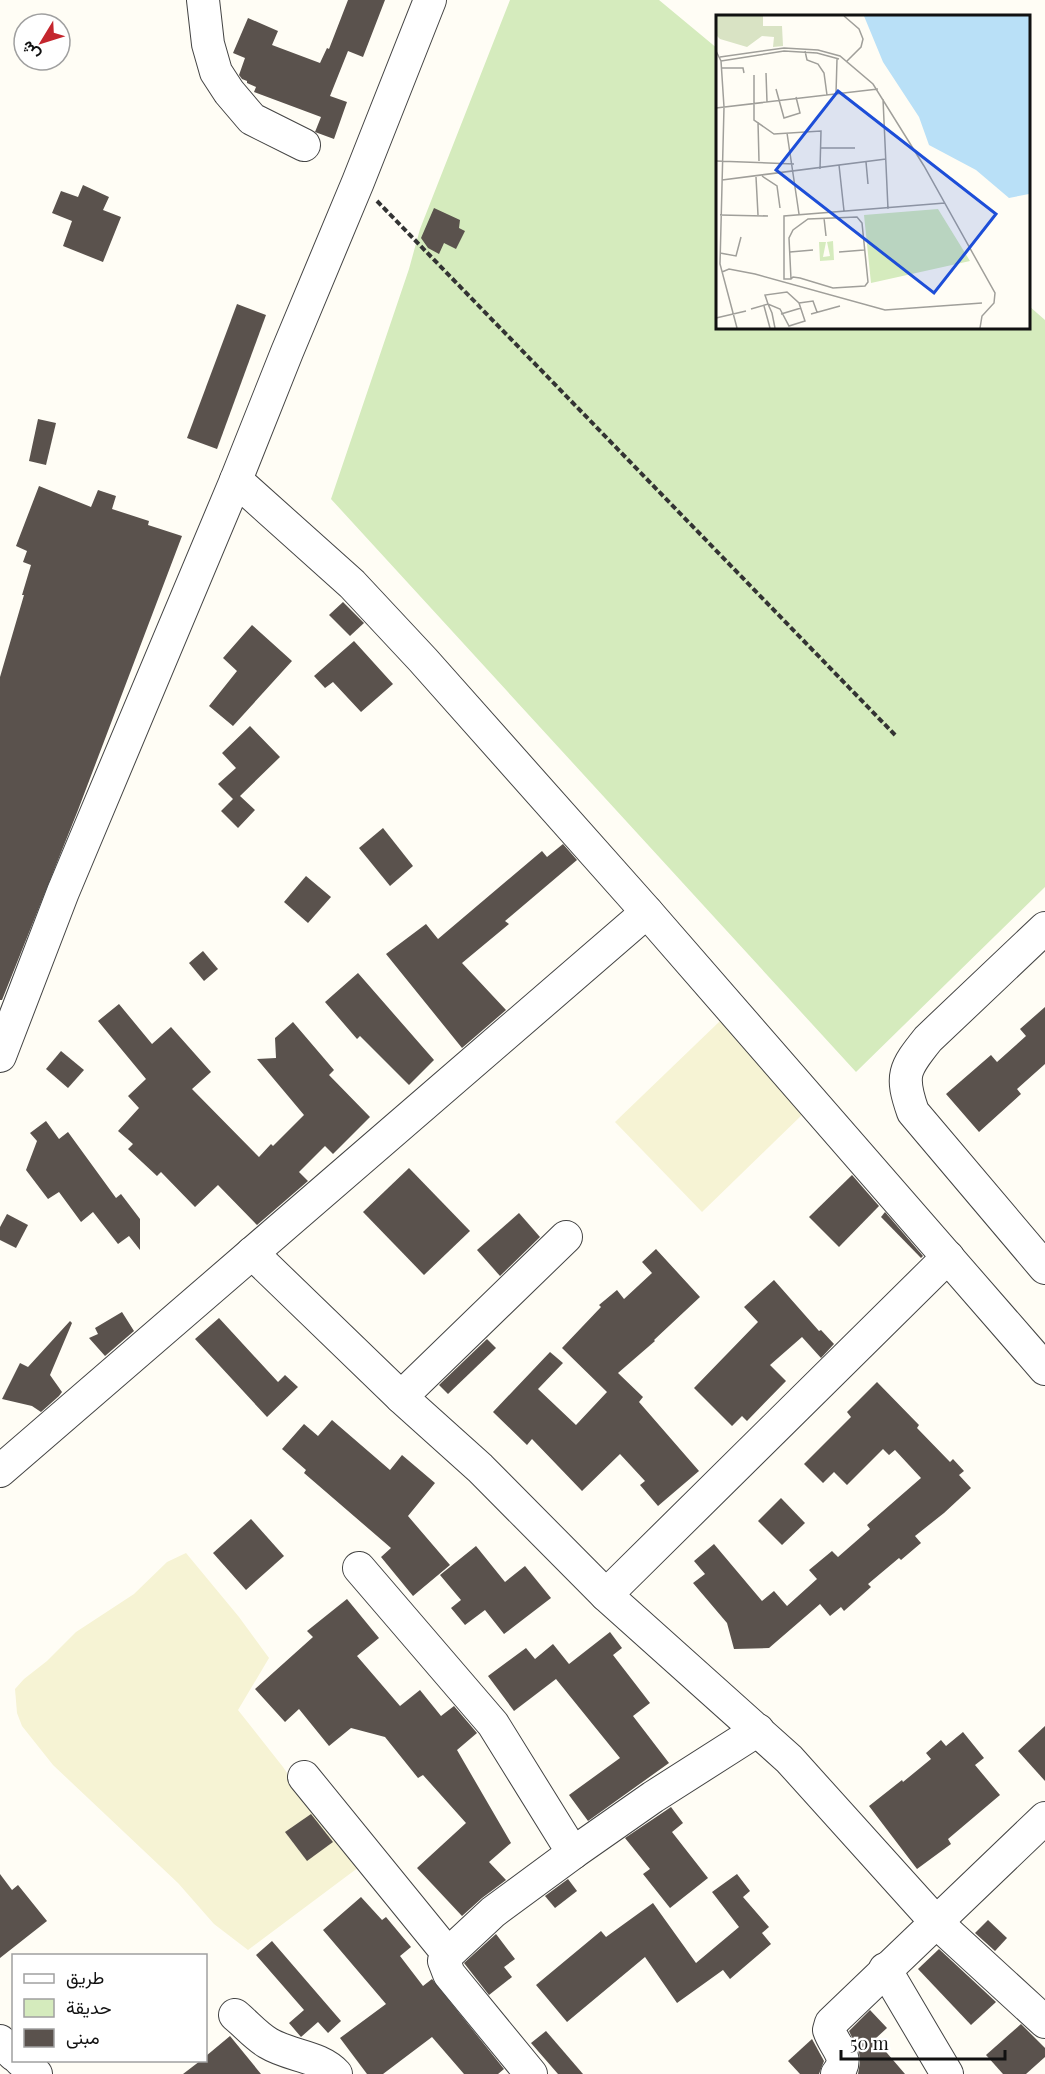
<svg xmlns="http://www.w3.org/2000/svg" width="1045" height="2074" viewBox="0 0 1045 2074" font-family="'Playfair Display',Vazirmatn,serif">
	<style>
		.farmland { fill: #f6f3d4 }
		.green { fill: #d5ebbd }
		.building { fill: #5a524d }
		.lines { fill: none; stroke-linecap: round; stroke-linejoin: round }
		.minor-casing { stroke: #444; stroke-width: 34 }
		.path { stroke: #333; stroke-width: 4; stroke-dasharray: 6 3; stroke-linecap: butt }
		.minor { stroke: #fff; stroke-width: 32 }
		.inset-road { fill: none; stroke: #a09f9a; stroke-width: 1.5 }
		.view { fill: #1d4ed8; fill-opacity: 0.15; stroke: #1d4ed8; stroke-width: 3 }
		.inset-edge { fill: none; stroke: #111; stroke-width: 3 }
	</style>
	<rect width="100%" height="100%" fill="#fffdf5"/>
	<g class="farmland">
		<path d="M720,1021L806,1111L702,1212L615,1122Z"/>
		<path d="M186,1553L239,1617L269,1658L238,1710L283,1767L303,1797L359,1867L248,1950L214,1924L178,1883L53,1765L22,1726L17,1713L15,1689L24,1679L47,1661L76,1632L134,1594L167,1562Z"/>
	</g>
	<path class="green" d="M510,0H659L718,49V327H1028L1029,306L1045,320V887L856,1072L331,499L409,269L420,229Z"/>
	<g class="building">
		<path d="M348,0H385L363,57L348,51L330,96L347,102L334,139L315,132L321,117L254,92L256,87L247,83V81L242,79L239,75L245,58L233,53L248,18L278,31L272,45L320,63L327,48L329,49Z"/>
		<path d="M83,185L109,197L103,210L121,217L103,262L63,246L72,221L52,213L61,191L78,197Z"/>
		<path d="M434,208L460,220L459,228L465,231L456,249L444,243L439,254L428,248L421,238Z"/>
		<path d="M237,304L266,315L217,449L187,438Z"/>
		<path d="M38,419L56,423L46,465L29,461Z"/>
		<path d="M39,486L91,507L98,490L116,496L112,509L149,521L148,525L182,536L78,810L2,1000H0V677L24,595H22L31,565L23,562L27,551L16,546Z"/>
		<path d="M343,602L364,623L350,636L329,615Z"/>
		<path d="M252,625L292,661L233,726L209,706L237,671L223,658Z"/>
		<path d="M354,641L393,684L361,712L333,682L325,688L314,676Z"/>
		<path d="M250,726L280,757L240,796L255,810L238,828L221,811L233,799L218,784L236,768L222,753Z"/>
		<path d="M383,828L413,866L390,886L359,848Z"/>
		<path d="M563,844L577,860L505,921L509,924L462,963L506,1010L462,1048L386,954L426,924L438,939L542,851L547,857Z"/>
		<path d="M306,876L331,897L308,923L284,902Z"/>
		<path d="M203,951L218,969L204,981L189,963Z"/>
		<path d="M358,973L434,1060L409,1085L360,1036L357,1039L325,1002Z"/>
		<path d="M119,1004L152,1044L171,1027L211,1072L192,1089L259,1157L271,1144L273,1146L304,1115L257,1059L276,1058L275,1038L293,1022L334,1070L329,1075L370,1117L333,1154L325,1146L299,1172L308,1181L257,1225L218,1185L195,1207L161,1172L157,1176L128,1149L133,1144L118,1131L139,1108L128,1096L146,1079L98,1021Z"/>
		<path d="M1045,1007V1064L1017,1089L1021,1094L979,1132L946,1094L991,1055L997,1062L1026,1036L1020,1029Z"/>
		<path d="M61,1051L84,1070L68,1088L46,1069Z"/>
		<path d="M46,1121L59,1139L68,1132L116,1198L121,1194L140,1219V1250L129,1236L118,1244L93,1212L81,1222L59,1192L48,1199L26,1170L37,1141L30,1133Z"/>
		<path d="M409,1168L470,1231L424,1275L363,1212Z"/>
		<path d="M852,1175L879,1206L839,1247L809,1217Z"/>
		<path d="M885,1212L923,1256L921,1258L881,1217Z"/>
		<path d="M519,1213L540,1237L500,1276L477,1250Z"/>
		<path d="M7,1214L28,1225L16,1248L0,1240V1227Z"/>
		<path d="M656,1249L700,1297L654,1340L655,1341L618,1373L643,1397L639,1402L699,1471L658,1506L640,1485L645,1481L620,1454L582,1491L532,1439L527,1445L493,1412L550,1352L563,1363L538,1389L576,1425L607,1392L562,1348L601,1307L599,1305L617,1290L624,1299L652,1273L642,1262Z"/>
		<path d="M774,1280L819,1331L821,1330L834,1344L821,1358L802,1337L770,1365L786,1381L747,1421L742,1416L732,1426L694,1388L758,1322L744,1307Z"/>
		<path d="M122,1312L134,1331L105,1356L89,1338L98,1334L95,1328Z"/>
		<path d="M219,1318L278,1382L285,1375L298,1387L267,1417L195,1339Z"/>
		<path d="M70,1321L72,1323L50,1375L62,1392L59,1396L41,1412L32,1406L2,1399L20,1363L28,1367Z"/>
		<path d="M487,1339L496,1348L448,1394L439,1385Z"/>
		<path d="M877,1382L919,1425L917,1428L950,1462L953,1459L964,1471L959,1475L971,1488L944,1513L915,1536L921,1543L901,1560L899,1558L868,1584L871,1587L844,1611L841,1607L830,1616L820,1604L769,1648L734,1649L727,1623L693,1583L705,1574L694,1561L714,1544L762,1601L774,1591L787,1606L817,1579L809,1570L832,1551L838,1557L870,1529L867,1525L921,1478L895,1450L889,1455L883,1449L847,1485L834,1472L823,1483L804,1464L851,1417L847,1412Z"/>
		<path d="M332,1420L390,1470L402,1455L435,1483L408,1516L450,1565L413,1596L381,1557L391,1548L304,1473L306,1470L282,1449L304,1424L318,1436Z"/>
		<path d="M781,1498L805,1523L782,1545L758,1521Z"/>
		<path d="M251,1519L284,1556L246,1590L213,1553Z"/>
		<path d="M476,1546L505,1582L525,1566L551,1598L504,1634L485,1610L465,1625L451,1608L461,1600L440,1575Z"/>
		<path d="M347,1599L379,1638L357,1656L400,1706L420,1690L441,1716L454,1706L477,1733L457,1750L511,1843L489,1862L506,1880L482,1898L462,1916L417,1868L466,1823L423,1775L418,1778L385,1737L351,1728L329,1746L299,1709L285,1722L255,1689L313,1637L307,1631Z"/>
		<path d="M610,1632L622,1648L613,1655L650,1703L633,1716L669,1763L588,1821L569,1795L620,1758L556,1679L514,1711L488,1676L526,1648L535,1659L553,1644L569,1664Z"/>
		<path d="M1045,1726V1781L1018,1751Z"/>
		<path d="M963,1732L984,1758L975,1765L1000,1795L948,1839L951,1844L917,1869L869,1806L902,1780L903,1782L931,1759L926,1753L941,1740L946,1746Z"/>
		<path d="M671,1807L683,1823L672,1832L708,1878L670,1908L643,1874L650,1869L625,1838Z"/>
		<path d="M311,1814L333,1842L307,1861L285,1832Z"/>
		<path d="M0,1874L12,1890L18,1885L47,1921L0,1958Z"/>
		<path d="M737,1874L750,1891L743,1897L769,1927L762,1933L771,1944L730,1979L723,1970L677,2003L645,1957L567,2022L536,1985L601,1931L606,1937L653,1903L696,1963L739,1927L712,1892Z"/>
		<path d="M568,1879L577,1891L555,1908L545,1896Z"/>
		<path d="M361,1897L382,1920L386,1917L411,1947L400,1956L423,1986L432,1979L504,2069L498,2074H464L432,2037L383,2074H367L340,2038L386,2004L323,1930Z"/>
		<path d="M988,1920L1007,1938L995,1951L975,1933Z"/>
		<path d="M496,1934L515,1959L504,1967L512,1977L489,1995L464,1963Z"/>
		<path d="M272,1941L341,2021L328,2033L318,2022L301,2037L289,2023L304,2010L256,1955Z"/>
		<path d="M939,1949L996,2002L971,2025L918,1969Z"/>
		<path d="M870,2010L887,2028L875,2039L905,2074H858L860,2062L859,2052L849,2031Z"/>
		<path d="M1021,2024L1045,2048V2057L1026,2074H1003L986,2055Z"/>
		<path d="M546,2031L583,2074H558L531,2043Z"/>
		<path d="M230,2036L261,2074H183L200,2061H206V2056Z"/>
		<path d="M812,2039L824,2061L819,2074H800L788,2061Z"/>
	</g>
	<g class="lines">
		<defs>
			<g id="minor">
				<path d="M203,0L208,44L216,72L229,92L252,119L304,145"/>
				<path d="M236,480L352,584L423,660L647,912L1045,1369"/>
				<path d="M1045,928L928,1039C904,1069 900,1075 913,1112L1045,1268"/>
				<path d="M0,1056L63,892L236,480L287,352L358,182L430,0"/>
				<path d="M252,1253L401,1397L480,1468L606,1595L789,1759L936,1922L1045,2022"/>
				<path d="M401,1397L566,1237"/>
				<path d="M0,1471L647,912"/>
				<path d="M359,1568L493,1724L573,1853"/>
				<path d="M606,1595L948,1257"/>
				<path d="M304,1777L448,1954"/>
				<path d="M885,1969L947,2074"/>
				<path d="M235,2015C246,2024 256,2036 268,2043C289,2056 320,2056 336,2074"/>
				<path d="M0,2041L14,2055"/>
				<path d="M20,2060L36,2074"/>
				<path d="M531,2074L449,1974L444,1961L448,1954L493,1912L573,1853L653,1797L758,1730"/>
				<path d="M837,2074C851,2057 835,2048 829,2030L831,2023L1045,1818"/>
			</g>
		</defs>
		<use href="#minor" class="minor-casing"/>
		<path class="path" d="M377,201L897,737"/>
		<use href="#minor" class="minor"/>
	</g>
	<g transform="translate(716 15)">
		<rect width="314" height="314" fill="#fffdf5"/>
		<path d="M222,194L254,246L155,268L148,200ZM117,226L118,245L104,246L103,227H110L107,242L114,241L111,227Z" fill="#d5ebbd"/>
		<path d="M0,1H47V11H66L67,31L57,32L58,22L46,21L31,32L4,24L0,20Z" fill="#d9e3c4"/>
		<path d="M148,1H313V179L293,183L260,155L213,130L203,102L167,47Z" fill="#b9e0f7"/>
		<path class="inset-road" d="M128,1L143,14L147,24L145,32L130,47M0,36L5,46L8,92L4,249L21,313M89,36L91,45L102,49L108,58L111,80M4,42L68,33L102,35L124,41L157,69L208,151L279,278L278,288L266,301L264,313M5,46L68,36L101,38L123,44M6,53H27L28,58M50,58L51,87M38,60V105L58,119L105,116L104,154M60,74L68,103L84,98L80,82M120,79L121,44M167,84L172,194M0,93L162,74M42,107L43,146M71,118L83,199M105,133H139M0,146L78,149M150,147L152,169M123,150L128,196M46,161L61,171L64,193M40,162L42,200M6,165L170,144M4,200L52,201M108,203L110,221M74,237L97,235M123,237L148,235M4,238L20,241L25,222M6,257L13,254L39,259L169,295L266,288M75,264L73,223L77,215L92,204L141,202L146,208L152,267L149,271L117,273L84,263L77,262L75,264H68V201L229,188M83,288L97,286L101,297M48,291L54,313M35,294L52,289L64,294L73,311L89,306L83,288L71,277L49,280L52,289L56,298L59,313M65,299L85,293M95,299L124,291M0,303L30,296"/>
		<path class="view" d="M122,76L280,199L218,278L60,155Z"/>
		<rect width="314" height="314" class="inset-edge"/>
	</g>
	<rect x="12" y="1954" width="195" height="108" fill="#ffffff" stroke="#a0a0a0" stroke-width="1.5"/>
	<rect x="24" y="1974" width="30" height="9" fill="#ffffff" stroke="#a0a0a0" stroke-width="1.5"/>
	<text x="66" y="1984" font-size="18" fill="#111111">طريق</text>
	<rect x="24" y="1999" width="30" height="18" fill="#d5ebbd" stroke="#a0a0a0" stroke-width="1.5"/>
	<text x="66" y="2014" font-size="18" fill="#111111">حديقة</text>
	<rect x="24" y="2029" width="30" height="18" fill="#5a524d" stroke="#a0a0a0" stroke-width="1.5"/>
	<text x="66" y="2044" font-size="18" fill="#111111">مبنى</text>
	<g transform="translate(42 42) rotate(232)"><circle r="28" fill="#ffffff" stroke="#a0a0a0" stroke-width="1.5"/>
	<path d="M0-4.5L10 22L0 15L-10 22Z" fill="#c4262e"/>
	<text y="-9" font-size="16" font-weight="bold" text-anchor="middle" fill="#111111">ش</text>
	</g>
	<path d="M841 2050v9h164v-9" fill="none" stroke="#111111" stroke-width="3"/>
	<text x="850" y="2050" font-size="18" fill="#111111" stroke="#ffffff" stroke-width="4.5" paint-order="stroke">50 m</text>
</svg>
